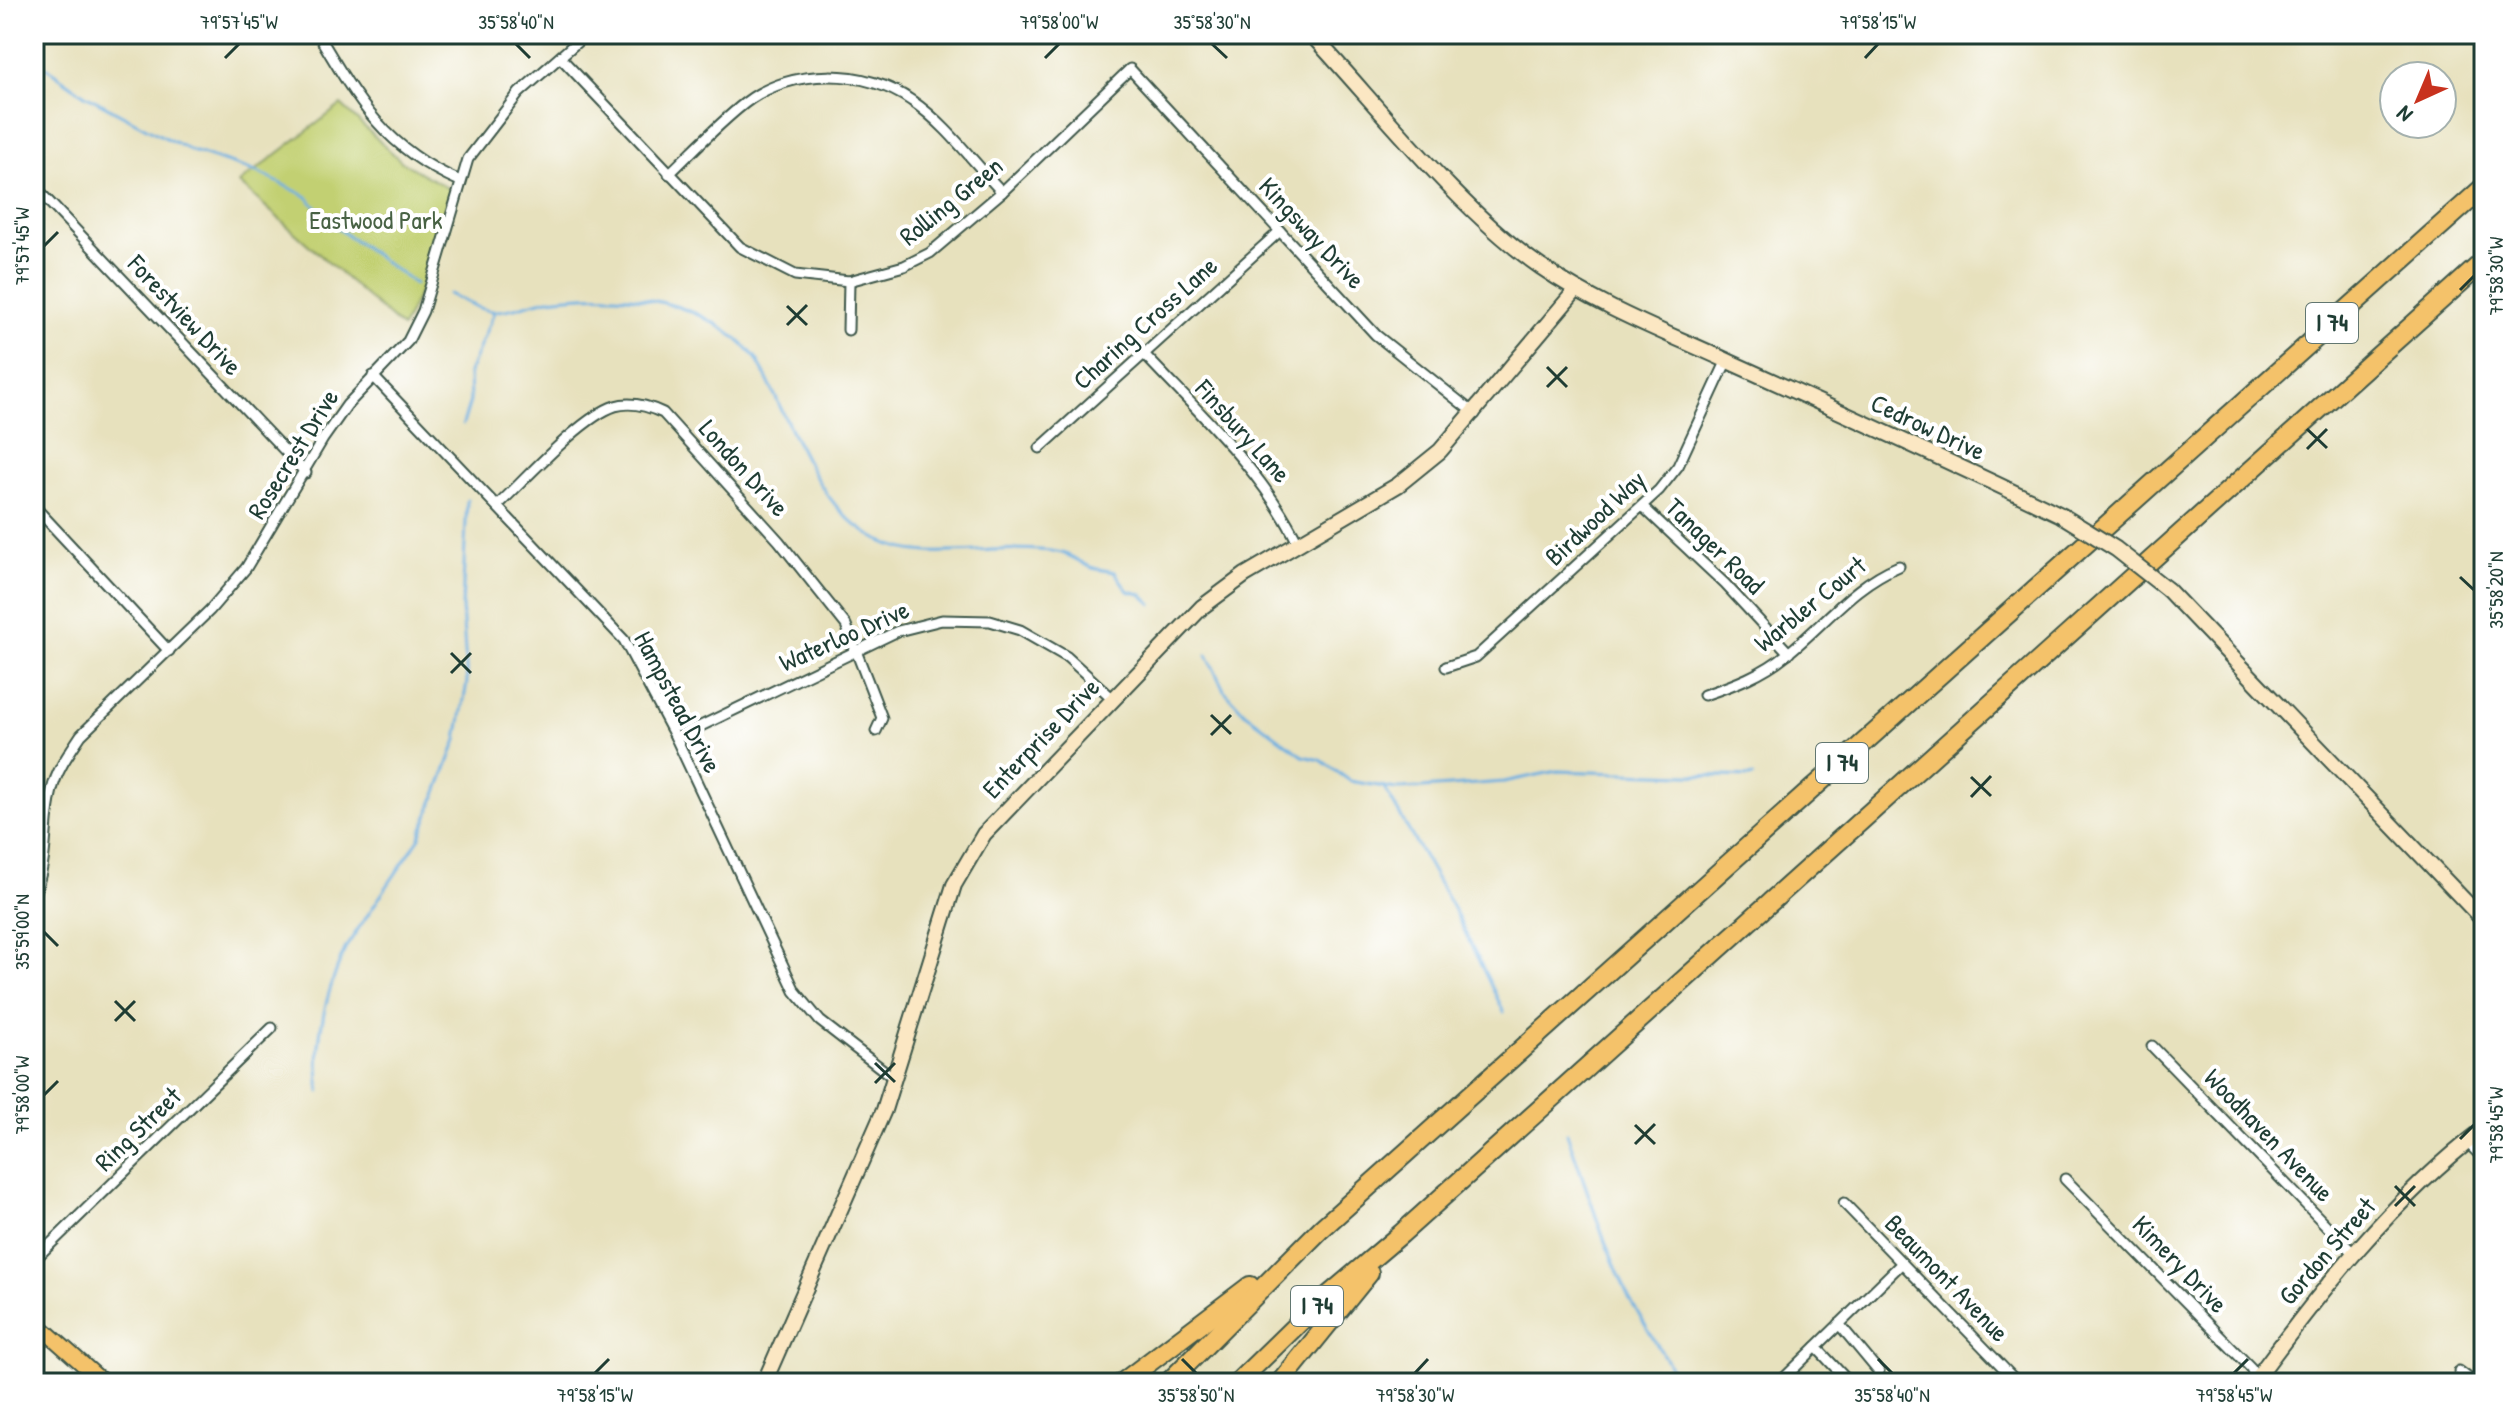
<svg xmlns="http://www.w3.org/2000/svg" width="2518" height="1417" viewBox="0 0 2518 1417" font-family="'Patrick Hand',sans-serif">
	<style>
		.green { fill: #c2d072; stroke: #708653; stroke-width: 2 }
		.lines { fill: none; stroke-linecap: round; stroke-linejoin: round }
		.stream { stroke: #6cafe1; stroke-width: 3 }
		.street-casing { stroke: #3d5649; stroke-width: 13 }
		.secondary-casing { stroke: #3d5649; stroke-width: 18 }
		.primary-casing { stroke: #3d5649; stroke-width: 18 }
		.highway-casing { stroke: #3d5649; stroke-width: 22 }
		.street { stroke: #fff; stroke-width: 9 }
		.secondary { stroke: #fbe7c3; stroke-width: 14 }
		.primary { stroke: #f4c26a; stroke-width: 14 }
		.highway { stroke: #f4c26a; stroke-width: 18 }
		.secondary-bridge-casing { stroke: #3d5649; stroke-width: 18; stroke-linecap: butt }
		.secondary-bridge { stroke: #fbe7c3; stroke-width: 14 }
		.ticks { fill: none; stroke: #1f3d34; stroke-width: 3 }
		.labels { text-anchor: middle; stroke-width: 8; stroke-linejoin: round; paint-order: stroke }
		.shield { fill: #fff; stroke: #627771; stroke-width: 2 }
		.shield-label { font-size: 24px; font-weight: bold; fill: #1f3d34 }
		.street-label { font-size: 26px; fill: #1f3d34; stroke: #fff }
		.park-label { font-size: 26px; fill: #486244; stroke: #fff }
		.neatline { fill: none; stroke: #1f3d34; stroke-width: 3 }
		.ticks-label { font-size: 20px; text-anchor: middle; fill: #1f3d34 }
	</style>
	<rect width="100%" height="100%" fill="#fff"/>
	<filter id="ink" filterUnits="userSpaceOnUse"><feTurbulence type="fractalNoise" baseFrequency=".0125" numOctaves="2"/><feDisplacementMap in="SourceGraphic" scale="16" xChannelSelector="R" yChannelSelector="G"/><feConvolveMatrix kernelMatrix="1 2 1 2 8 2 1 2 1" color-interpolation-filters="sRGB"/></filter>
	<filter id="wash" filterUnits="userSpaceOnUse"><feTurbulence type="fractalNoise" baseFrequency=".006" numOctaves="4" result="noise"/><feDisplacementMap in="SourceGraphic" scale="32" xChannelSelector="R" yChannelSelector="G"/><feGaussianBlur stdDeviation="1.8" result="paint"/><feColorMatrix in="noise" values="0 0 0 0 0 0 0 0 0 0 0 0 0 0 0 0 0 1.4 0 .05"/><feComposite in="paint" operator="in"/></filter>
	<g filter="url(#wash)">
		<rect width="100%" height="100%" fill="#e7e1bd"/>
		<path class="green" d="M341,105L402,162L451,190L423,285L402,328L239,183Z"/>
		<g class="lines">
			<g class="stream">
				<path d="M34,59L85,95L154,132L192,151L257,172L306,196L332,224L415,284"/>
				<path d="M449,294C462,299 482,312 495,311C512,311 531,302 549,299C623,289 705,298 756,358C799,434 823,548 928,552C972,554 1014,545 1057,552C1071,554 1079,562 1090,567C1098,570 1107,570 1115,572L1128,591L1141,594L1152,604"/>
				<path d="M463,424L470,401L469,373L494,312"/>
				<path d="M1207,655L1224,690L1245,713L1303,756L1321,760L1350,781L1396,789L1422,788L1504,782L1557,771L1753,777"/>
				<path d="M1384,787L1454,910L1504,1012"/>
				<path d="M320,1092C313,1042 326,992 346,947L419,839L457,740L467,682L462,607L467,500"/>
				<path d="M1567,1133L1605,1242L1629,1298L1680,1383"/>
			</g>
		</g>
	</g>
	<g filter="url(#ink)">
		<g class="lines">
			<defs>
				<g id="street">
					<path d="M318,34C357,100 386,150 460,181"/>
					<path d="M561,58L740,247L795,275L849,281L904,266L930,253L1002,192L1130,69L1376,335L1475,414"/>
					<path d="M669,174C694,150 718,124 745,103C791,67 866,68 912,101C946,124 973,162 1002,192"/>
					<path d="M34,186L306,473"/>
					<path d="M848,330L849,281"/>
					<path d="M1144,354C1200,414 1263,471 1299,545"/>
					<path d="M373,376L624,640L676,738L795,991L820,1021L895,1079"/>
					<path d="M1040,448L1280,231"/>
					<path d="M34,506L169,651"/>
					<path d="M497,506C525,480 581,417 615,406C632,401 648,406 663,413L779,541L846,625L882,718L876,731"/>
					<path d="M1642,506L1725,584L1789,653"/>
					<path d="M1446,667L1476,657L1659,490L1678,466L1727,360"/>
					<path d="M1704,695C1734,685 1763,674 1787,654C1826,623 1853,585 1899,566"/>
					<path d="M676,738L898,631L942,620L990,621L1020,630L1067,657L1112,698"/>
					<path d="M34,894C49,860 43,825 52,790C57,769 70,752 81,735L210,610L246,568L323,439L347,405L408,341L423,311L468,159L519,93L586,34"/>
					<path d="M2152,1046L2354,1254"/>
					<path d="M2467,1142L2484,1159"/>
					<path d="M2065,1179L2251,1368L2256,1380"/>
					<path d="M1844,1203L2018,1383"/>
					<path d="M34,1260L272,1028"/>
					<path d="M1839,1324L1879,1372L1877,1383"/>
					<path d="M1816,1347L1850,1383"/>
					<path d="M2459,1371L2475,1383"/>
					<path d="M1779,1383L1902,1263"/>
				</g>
				<g id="secondary">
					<path d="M1311,34C1379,107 1460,211 1541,267C1601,308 1665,332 1730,362C1841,412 1952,462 2061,515"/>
					<path d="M2168,590L2484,921"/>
					<path d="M764,1383L884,1110L954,885L984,834L1202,607L1245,575L1398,485L1440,451L1576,290"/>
					<path d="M2253,1383C2321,1290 2392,1199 2484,1129"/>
				</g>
				<g id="primary">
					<path d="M34,1321L104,1383"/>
					<path d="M34,1369L49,1383"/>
				</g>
				<g id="highway">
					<path d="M1122,1383L1250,1286"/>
					<path d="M1168,1383L1321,1229L2484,187"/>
					<path d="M1237,1383L1315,1307L1401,1234L2484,261"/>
					<path d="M1280,1383L1369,1273"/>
				</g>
			</defs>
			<use href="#street" class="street-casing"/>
			<use href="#secondary" class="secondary-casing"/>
			<use href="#primary" class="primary-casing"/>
			<use href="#highway" class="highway-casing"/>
			<use href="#street" class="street"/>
			<use href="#secondary" class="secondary"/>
			<use href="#primary" class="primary"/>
			<use href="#highway" class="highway"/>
			<defs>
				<path id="secondary-bridge" d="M2061,515L2116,549L2168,590"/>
			</defs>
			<use href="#secondary-bridge" class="secondary-bridge-casing"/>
			<use href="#secondary-bridge" class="secondary-bridge"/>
		</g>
	</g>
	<path class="ticks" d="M516,44L530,58M1212,44L1227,58M225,58L239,44M1045,58L1059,44M1865,58L1878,44M44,246L58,232M2460,290L2474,276M787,306L807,325M787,325L807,305M1547,367L1567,387M1547,387L1567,367M2307,429L2327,448M2307,449L2327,429M2460,577L2474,590M451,653L471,673M451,673L471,653M1211,715L1231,734M1211,735L1231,715M1971,777L1991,796M1971,797L1991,776M44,932L58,946M115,1001L135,1021M115,1021L135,1001M875,1063L895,1082M875,1083L895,1063M44,1095L58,1081M1635,1125L1655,1144M2460,1139L2474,1125M1635,1144L1655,1124M2395,1186L2415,1206M2395,1206L2415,1186M1182,1359L1196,1373M1878,1359L1892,1373M595,1373L609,1359M1415,1373L1428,1359M2234,1373L2248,1359"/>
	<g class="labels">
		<g class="shield">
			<rect x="2306" y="303" width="52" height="40" rx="6"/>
			<rect x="1816" y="743" width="52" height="40" rx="6"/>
			<rect x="1291" y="1286" width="52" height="40" rx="6"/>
		</g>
		<g class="shield-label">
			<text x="2332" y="331">I 74</text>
			<text x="1842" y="771">I 74</text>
			<text x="1317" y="1314">I 74</text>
		</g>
		<g class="street-label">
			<text transform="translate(951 201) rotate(-39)" y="9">Rolling Green</text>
			<text transform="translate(1312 233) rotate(47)" y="9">Kingsway Drive</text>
			<text transform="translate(185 315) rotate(47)" y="9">Forestview Drive</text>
			<text transform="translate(1145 323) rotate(-42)" y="9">Charing Cross Lane</text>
			<text transform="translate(1928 427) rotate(25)" y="9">Cedrow Drive</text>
			<text transform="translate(1243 431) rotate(48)" y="9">Finsbury Lane</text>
			<text transform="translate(293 454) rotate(-58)" y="9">Rosecrest Drive</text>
			<text transform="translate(744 468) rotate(48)" y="9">London Drive</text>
			<text transform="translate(1595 518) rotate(-43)" y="9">Birdwood Way</text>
			<text transform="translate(1715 546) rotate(44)" y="9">Tanager Road</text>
			<text transform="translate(1810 604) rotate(-39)" y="9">Warbler Court</text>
			<text transform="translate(844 636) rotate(-24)" y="9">Waterloo Drive</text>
			<text transform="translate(678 702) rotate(62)" y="9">Hampstead Drive</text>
			<text transform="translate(1041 738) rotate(-46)" y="9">Enterprise Drive</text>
			<text transform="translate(138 1129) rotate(-44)" y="9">Ring Street</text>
			<text transform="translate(2269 1135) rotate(46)" y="9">Woodhaven Avenue</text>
			<text transform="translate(2327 1251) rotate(-49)" y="9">Gordon Street</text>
			<text transform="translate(2180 1264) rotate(46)" y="9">Kimery Drive</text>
			<text transform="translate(1947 1278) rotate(46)" y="9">Beaumont Avenue</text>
		</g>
		<g class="park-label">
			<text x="376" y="229">Eastwood Park</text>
		</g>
	</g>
	<rect width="2518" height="1417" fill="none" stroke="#fff" stroke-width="88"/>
	<g transform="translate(2418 100) rotate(224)"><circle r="38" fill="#ffffff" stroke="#a5b1ae" stroke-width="2"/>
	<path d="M0-6L14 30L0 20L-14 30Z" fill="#c8321e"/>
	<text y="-12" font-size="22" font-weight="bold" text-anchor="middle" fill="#1f3d34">N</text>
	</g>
	<rect x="44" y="44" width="2430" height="1329" class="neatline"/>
	<g class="ticks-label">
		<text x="239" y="29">79°57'45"W</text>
		<text x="516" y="29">35°58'40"N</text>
		<text x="1059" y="29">79°58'00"W</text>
		<text x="1212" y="29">35°58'30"N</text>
		<text x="1878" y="29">79°58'15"W</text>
		<text transform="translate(22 246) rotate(-90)" y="7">79°57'45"W</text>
		<text transform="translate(2496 276) rotate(-90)" y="7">79°58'30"W</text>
		<text transform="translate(2496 590) rotate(-90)" y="7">35°58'20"N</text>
		<text transform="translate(22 932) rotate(-90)" y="7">35°59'00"N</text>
		<text transform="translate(22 1095) rotate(-90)" y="7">79°58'00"W</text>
		<text transform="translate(2496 1125) rotate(-90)" y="7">79°58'45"W</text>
		<text x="595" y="1402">79°58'15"W</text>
		<text x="1196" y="1402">35°58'50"N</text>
		<text x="1415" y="1402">79°58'30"W</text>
		<text x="1892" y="1402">35°58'40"N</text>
		<text x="2234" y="1402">79°58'45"W</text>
	</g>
</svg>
